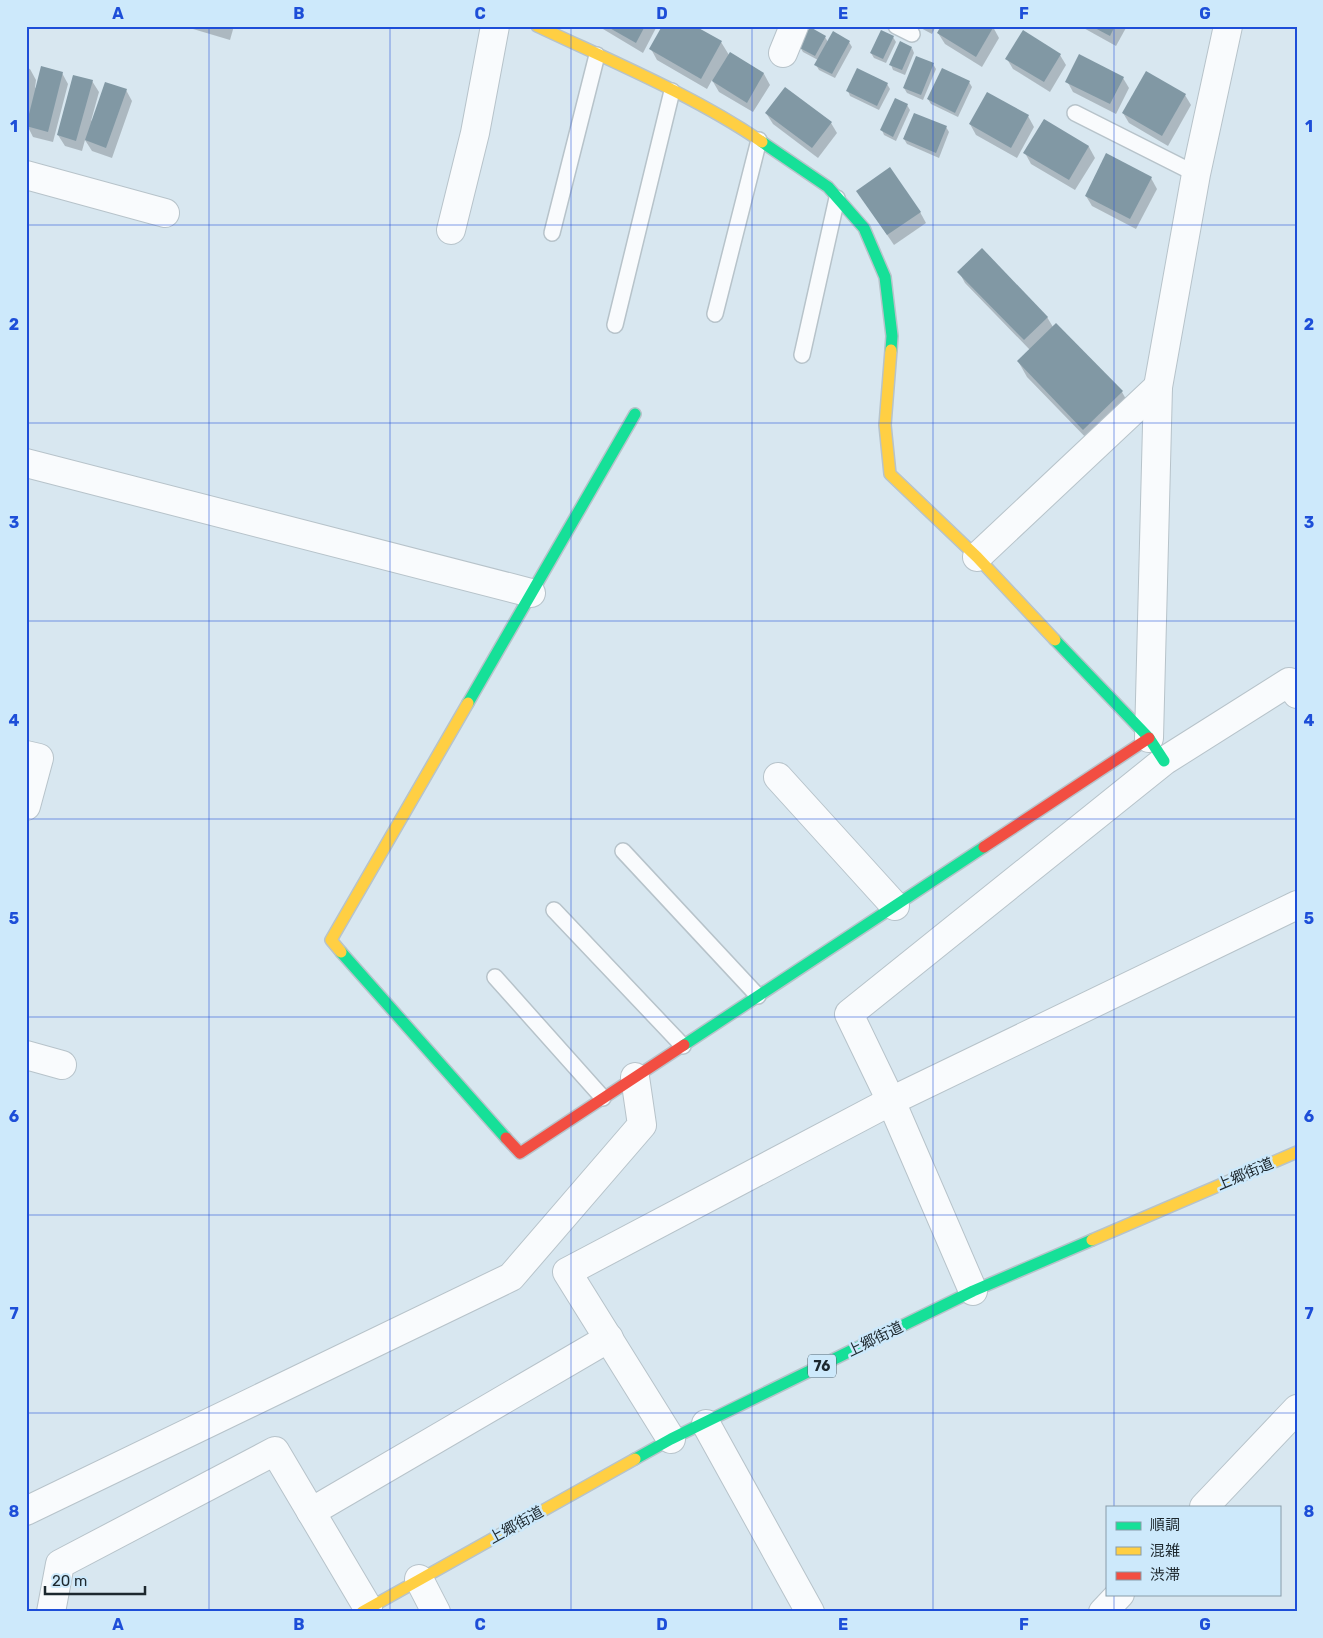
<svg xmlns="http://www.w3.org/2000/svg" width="1323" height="1638" viewBox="0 0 1323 1638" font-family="Rubik,'Noto Sans JP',sans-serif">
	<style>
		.shadow { fill: #0003 }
		.building { fill: #8198a4 }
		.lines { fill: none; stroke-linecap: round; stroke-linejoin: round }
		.lane-casing { stroke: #b7c3ca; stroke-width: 18 }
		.street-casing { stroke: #b7c3ca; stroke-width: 30 }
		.fast-casing { stroke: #b7c3ca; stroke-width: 14 }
		.slow-casing { stroke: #b7c3ca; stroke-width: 14 }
		.jam-casing { stroke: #b7c3ca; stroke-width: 14 }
		.lane { stroke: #f9fbfd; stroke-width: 15 }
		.street { stroke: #f9fbfd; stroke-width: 28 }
		.fast { stroke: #16e098; stroke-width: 11 }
		.slow { stroke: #ffcf43; stroke-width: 11 }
		.jam { stroke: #f24e42; stroke-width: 11 }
		.grid { fill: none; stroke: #1d4ed8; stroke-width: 1; stroke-opacity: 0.55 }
		.labels { text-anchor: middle; stroke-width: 5; stroke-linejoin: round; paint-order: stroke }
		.shield { fill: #cde9fb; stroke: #52626c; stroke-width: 1 }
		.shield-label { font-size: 14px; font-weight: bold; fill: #1d282e }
		.street-label { font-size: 15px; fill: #1d282e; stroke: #cde9fb }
		.neatline { fill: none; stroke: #1d4ed8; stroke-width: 2 }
		.grid-label { font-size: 16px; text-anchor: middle; font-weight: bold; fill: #1d4ed8 }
	</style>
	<rect width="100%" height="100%" fill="#d8e7f0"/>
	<g class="shadow">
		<path d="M183,26H234L230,40Z"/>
		<path d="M598,26H657L643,53Z"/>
		<path d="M693,26L721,42L729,55L730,54L764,74L770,85L753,112L719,92L712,80L707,89L657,60L651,49Z"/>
		<path d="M917,26H936L932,34Z"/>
		<path d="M1080,26H1127L1116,46Z"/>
		<path d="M993,27L999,38L982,67L945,44L938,33Z"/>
		<path d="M825,37L828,42H849L852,47L835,78L819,70L816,65L818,60L803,52L800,47Z"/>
		<path d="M893,37L896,42L886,63L874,58L871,53Z"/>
		<path d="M912,48L914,53L905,75L893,70L891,65Z"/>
		<path d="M1060,55L1066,65L1050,92L1013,69L1007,59Z"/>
		<path d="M933,64L936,69L923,100L907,93L904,88Z"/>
		<path d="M26,68L30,69L36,80L35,88L62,73L68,84L53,142L33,137L28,127L26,131Z"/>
		<path d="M1123,78L1129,88L1116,114L1073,92L1067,81Z"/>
		<path d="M92,81L99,92L91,121L126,90L132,101L112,158L92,151L85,140L82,151L65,146L58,135Z"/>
		<path d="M969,82L972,87L958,117L931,104L928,99Z"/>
		<path d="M887,84L890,89L879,110L850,96L848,91Z"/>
		<path d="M1185,95L1191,105L1168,146L1129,123L1123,113Z"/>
		<path d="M907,105L910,110L896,141L884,135L882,130Z"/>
		<path d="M766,113L831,123L837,133L818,158L773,124Z"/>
		<path d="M1028,116L1034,127L1017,158L976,135L970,124Z"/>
		<path d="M1044,120L1089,147L1095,158L1075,190L1031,164L1025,153Z"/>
		<path d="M946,127L949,132L939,158L907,144L904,139Z"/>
		<path d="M1151,178L1157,189L1136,229L1092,206L1086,196Z"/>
		<path d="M858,192L920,212L926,223L894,245Z"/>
		<path d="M959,272L1047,317L1053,327L1056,324L1122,392L1131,408L1093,445L1027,377L1018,361L1030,350L965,283Z"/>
	</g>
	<g class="building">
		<path d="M606,26H645L636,43Z"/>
		<path d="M662,26H695L722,41L701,79L649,49Z"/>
		<path d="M941,26H994L976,57L937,33Z"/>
		<path d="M1091,26H1115L1110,36Z"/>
		<path d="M810,27L826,36L815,56L798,47Z"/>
		<path d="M881,30L894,36L883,59L870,53Z"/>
		<path d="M1023,30L1061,54L1044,82L1005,59Z"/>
		<path d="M833,31L850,41L832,74L814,65Z"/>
		<path d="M900,41L912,47L902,70L889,65Z"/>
		<path d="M730,52L764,73L747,103L712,81Z"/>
		<path d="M1079,54L1124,77L1110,104L1065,82Z"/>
		<path d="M916,56L934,63L921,95L903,88Z"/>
		<path d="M41,66L63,72L48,132L26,126Z"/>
		<path d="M857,68L888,83L877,106L846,91Z"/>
		<path d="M942,68L970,81L955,113L927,99Z"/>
		<path d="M1146,71L1186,94L1162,136L1122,113Z"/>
		<path d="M73,75L93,80L76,141L57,135Z"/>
		<path d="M105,82L127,89L106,148L85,140Z"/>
		<path d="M785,87L832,122L812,148L765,113Z"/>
		<path d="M987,92L1029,115L1011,148L969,124Z"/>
		<path d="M895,98L908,104L893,137L880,130Z"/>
		<path d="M914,113L947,126L936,153L903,139Z"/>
		<path d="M1044,119L1089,146L1069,180L1023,153Z"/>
		<path d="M1106,153L1152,177L1130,219L1085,196Z"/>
		<path d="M890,167L921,212L887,235L856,191Z"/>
		<path d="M982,248L1048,317L1024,340L957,272Z"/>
		<path d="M1056,323L1123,391L1083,430L1017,361Z"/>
	</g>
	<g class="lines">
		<defs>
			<g id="lane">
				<path d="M896,26L912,34"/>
				<path d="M1075,113L1196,174"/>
				<path d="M552,233L597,55"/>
				<path d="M715,314L759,140"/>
				<path d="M615,325L672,91"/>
				<path d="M802,355L837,198"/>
				<path d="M623,851L758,996"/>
				<path d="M554,910L683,1046"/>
				<path d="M495,977L603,1098"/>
			</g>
			<g id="street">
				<path d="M783,53L794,26"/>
				<path d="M26,175L165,213"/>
				<path d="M451,230L475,133L495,26"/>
				<path d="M26,463L531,593"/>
				<path d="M977,557L1158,387"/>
				<path d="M1149,738L1158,387L1196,174L1228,26"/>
				<path d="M26,755L39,758L26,806"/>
				<path d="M778,777L895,906"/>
				<path d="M26,1055L62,1065"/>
				<path d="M973,1291L891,1101L849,1014L1164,761L1289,682L1297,694"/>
				<path d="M706,1424L810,1612"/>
				<path d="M671,1439L567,1272L891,1101L1297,905"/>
				<path d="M1204,1507L1297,1409"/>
				<path d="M26,1511L511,1277L642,1125L635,1077"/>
				<path d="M311,1512L609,1338"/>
				<path d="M419,1579L436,1612"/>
				<path d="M51,1612L60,1564L275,1451L368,1608"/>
				<path d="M1103,1612L1120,1594"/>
			</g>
			<g id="fast">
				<path d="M762,142L828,187L864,228L885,277L892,336L891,350"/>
				<path d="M1055,640L1149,738L1164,761"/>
				<path d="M468,703L635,414"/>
				<path d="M341,952L506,1138"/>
				<path d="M684,1045L984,847"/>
				<path d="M635,1459L671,1439L973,1291L1092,1240"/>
			</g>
			<g id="slow">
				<path d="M537,26C611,61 695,96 762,142"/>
				<path d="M891,350L885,425L890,474L977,557L1055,640"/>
				<path d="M341,952L331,940L468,703"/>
				<path d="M1092,1240L1297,1152"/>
				<path d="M362,1612L635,1459"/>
			</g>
			<g id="jam">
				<path d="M984,847L1149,738"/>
				<path d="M506,1138L520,1153L684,1045"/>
			</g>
		</defs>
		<use href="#lane" class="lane-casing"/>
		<use href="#street" class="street-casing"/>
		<use href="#fast" class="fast-casing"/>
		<use href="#slow" class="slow-casing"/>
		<use href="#jam" class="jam-casing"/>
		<use href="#lane" class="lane"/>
		<use href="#street" class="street"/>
		<use href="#fast" class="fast"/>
		<use href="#slow" class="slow"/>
		<use href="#jam" class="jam"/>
	</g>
	<path class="grid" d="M209,26V1612M390,26V1612M571,26V1612M752,26V1612M933,26V1612M1114,26V1507M26,225H1297M26,423H1297M26,621H1297M26,819H1297M26,1017H1297M26,1215H1297M26,1413H1297M1114,1594V1612"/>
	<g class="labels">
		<rect class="shield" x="808" y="1354.5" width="28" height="23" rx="4"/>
		<g class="shield-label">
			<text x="822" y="1371">76</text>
		</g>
		<g class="street-label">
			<text transform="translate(1245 1174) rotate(-23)" y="5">上郷街道</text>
			<text transform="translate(875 1339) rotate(-26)" y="5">上郷街道</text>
			<text transform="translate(516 1525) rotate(-29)" y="5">上郷街道</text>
		</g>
	</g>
	<rect width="1323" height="1638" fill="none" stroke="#cde9fb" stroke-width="55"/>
	<rect x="1106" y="1506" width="175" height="90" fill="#cde9fb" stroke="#879ca9"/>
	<rect x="1116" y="1522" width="25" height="8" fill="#16e098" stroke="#879ca9"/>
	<text x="1150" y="1530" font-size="15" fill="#1d282e">順調</text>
	<rect x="1116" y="1547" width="25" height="8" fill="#ffcf43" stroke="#879ca9"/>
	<text x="1150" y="1556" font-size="15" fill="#1d282e">混雑</text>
	<rect x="1116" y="1572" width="25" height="8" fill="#f24e42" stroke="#879ca9"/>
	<text x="1150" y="1580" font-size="15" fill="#1d282e">渋滞</text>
	<path d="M45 1586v8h100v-8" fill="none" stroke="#1d282e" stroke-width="2.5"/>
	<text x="52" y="1586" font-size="15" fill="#1d282e" stroke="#cde9fb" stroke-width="4" paint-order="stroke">20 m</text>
	<rect x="28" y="28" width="1268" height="1582" class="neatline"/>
	<g class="grid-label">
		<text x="118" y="19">A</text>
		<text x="299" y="19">B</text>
		<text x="480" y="19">C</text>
		<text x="662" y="19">D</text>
		<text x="843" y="19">E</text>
		<text x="1024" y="19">F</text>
		<text x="1205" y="19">G</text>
		<text x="14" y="132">1</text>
		<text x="1309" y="132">1</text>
		<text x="14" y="330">2</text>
		<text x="1309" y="330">2</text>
		<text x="14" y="528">3</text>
		<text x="1309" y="528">3</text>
		<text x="14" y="726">4</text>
		<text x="1309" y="726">4</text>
		<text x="14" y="924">5</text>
		<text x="1309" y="924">5</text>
		<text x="14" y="1122">6</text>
		<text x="1309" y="1122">6</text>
		<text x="14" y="1319">7</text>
		<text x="1309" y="1319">7</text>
		<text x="14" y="1517">8</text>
		<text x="1309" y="1517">8</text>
		<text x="118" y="1630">A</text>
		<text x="299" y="1630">B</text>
		<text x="480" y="1630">C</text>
		<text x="662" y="1630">D</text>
		<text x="843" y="1630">E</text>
		<text x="1024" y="1630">F</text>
		<text x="1205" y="1630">G</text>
	</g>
</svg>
